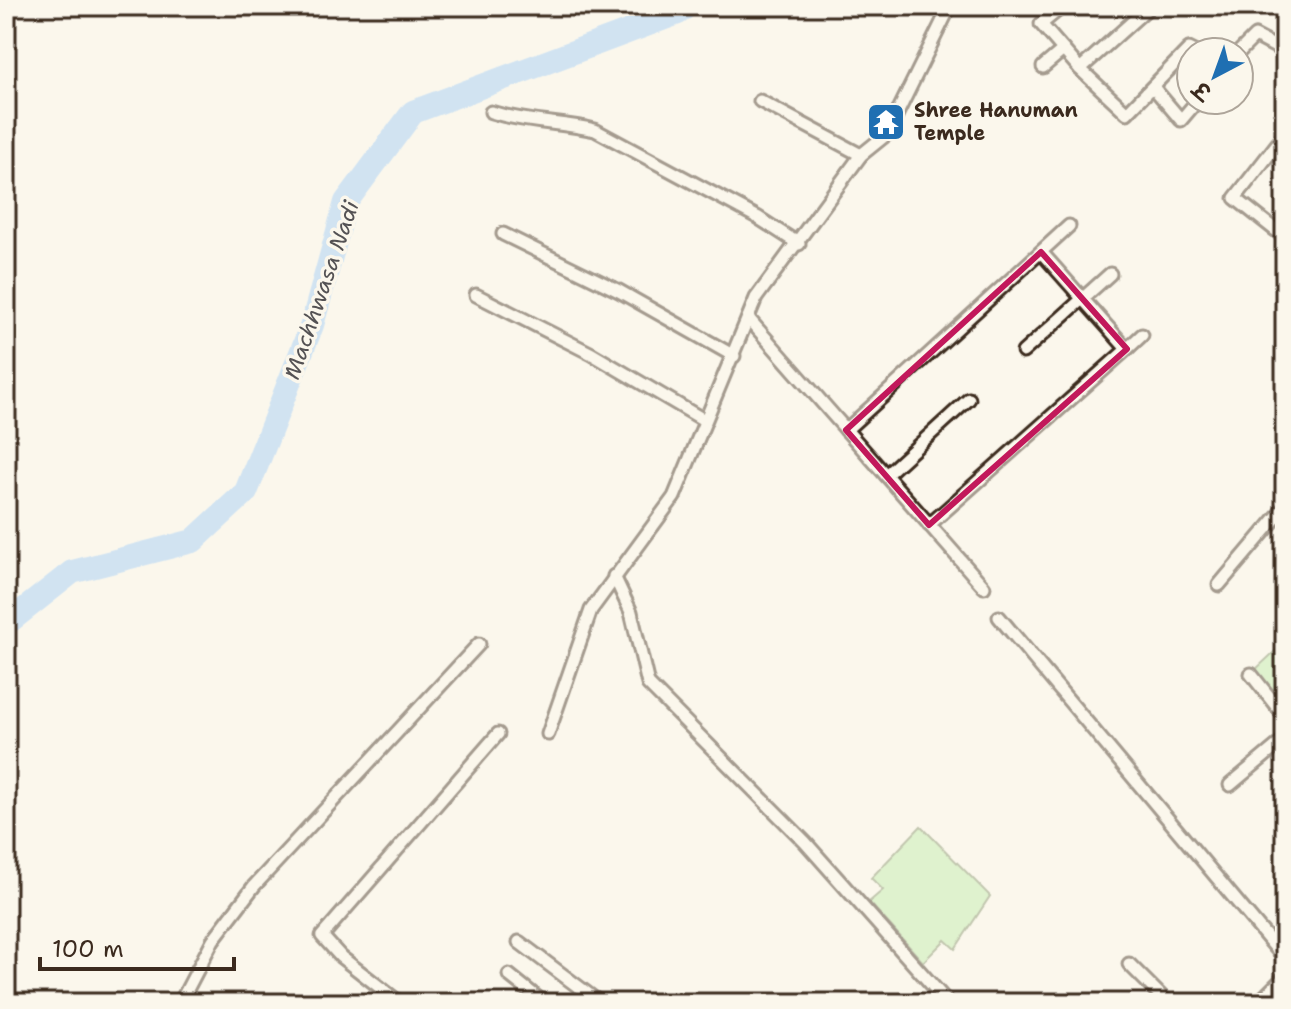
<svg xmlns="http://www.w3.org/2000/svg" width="1291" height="1009" viewBox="0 0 1291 1009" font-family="'Shantell Sans','Playpen Sans Deva',sans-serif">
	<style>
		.green { fill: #bdeba9; stroke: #7c8a64; stroke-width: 2 }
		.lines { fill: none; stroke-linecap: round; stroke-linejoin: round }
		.river { stroke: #9dcaf7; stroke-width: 24 }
		.minor-casing { stroke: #3b2a1e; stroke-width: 17 }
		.primary-casing { stroke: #3b2a1e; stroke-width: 24 }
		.minor { stroke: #fbf7ec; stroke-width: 11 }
		.primary { stroke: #fbf7ec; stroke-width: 18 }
		.marked { fill: none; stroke: #c2185b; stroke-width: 6; stroke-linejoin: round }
		.labels { text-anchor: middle; stroke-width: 7; stroke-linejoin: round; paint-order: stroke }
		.poi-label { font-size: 20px; font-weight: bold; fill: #3b2a1e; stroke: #fbf7ec; text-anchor: start }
		.water-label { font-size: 22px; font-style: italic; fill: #545254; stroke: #fbf7ec }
	</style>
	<rect width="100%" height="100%" fill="#fbf7ec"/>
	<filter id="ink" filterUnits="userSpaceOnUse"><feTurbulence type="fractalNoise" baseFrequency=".0125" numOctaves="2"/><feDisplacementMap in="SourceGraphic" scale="16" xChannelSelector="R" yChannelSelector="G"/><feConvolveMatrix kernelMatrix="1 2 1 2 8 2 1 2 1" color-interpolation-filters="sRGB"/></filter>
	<g filter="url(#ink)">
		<g class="green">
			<path d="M1285,642V704L1255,670Z"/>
			<path d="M921,826L990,896L955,949L945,940L923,962L869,902L883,890L871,878Z"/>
		</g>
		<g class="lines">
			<path class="river" d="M6,624L72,572L193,541L246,492L312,325L346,202L413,112L678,13L687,6"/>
			<defs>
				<g id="minor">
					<path d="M1063,6L1041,24L1080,69"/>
					<path d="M1150,6L1080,69L1127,113L1189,49L1195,52"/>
					<path d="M1239,52L1255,36L1285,52"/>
					<path d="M1043,67L1063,50"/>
					<path d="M1153,87L1181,120L1198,100"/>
					<path d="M760,101L861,155"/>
					<path d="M491,112C526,123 560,122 595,130L757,217L799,244"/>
					<path d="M1285,134L1235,198L1283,236L1285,234"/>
					<path d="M503,234L619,291L734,356"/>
					<path d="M1041,252L1127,349L1142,335"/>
					<path d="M476,295L592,354L704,420"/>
					<path d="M748,318L984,587"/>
					<path d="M1023,352L1110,274"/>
					<path d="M846,430L1069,226"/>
					<path d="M886,475L969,399"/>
					<path d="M929,525L1127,349"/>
					<path d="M614,576L631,612L648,684L805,842L948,1003"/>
					<path d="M1219,585L1285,507"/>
					<path d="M999,617L1285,959"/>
					<path d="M1251,674L1285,717"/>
					<path d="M548,734L591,610L674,497L756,298L861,155L887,134L950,6"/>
					<path d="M1230,785L1285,739"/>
					<path d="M519,942L600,1003"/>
					<path d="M1129,964L1168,1003"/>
					<path d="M509,975L544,1003"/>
					<path d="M180,1003L213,940L254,886L479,644"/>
					<path d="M400,1003L341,957L322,936L498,734"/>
				</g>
				<path id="primary" d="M1263,1003L1285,981"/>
			</defs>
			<use href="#minor" class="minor-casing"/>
			<use href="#primary" class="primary-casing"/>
			<use href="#minor" class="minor"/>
			<use href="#primary" class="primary"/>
		</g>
	</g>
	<path d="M0 0H1291V1009H0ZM1041,252L1127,349L929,525L846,430Z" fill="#fbf7ec" fill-opacity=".55" fill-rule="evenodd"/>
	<path class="marked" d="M1041,252L1127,349L929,525L846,430Z"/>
	<defs>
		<symbol id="temple-square" viewBox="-11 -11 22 22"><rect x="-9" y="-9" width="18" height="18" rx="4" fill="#1f6fb2" stroke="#fbf7ec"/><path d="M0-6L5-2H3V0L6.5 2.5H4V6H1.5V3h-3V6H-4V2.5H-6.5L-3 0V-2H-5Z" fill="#fff"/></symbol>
	</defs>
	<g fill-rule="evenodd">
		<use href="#temple-square" x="864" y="100" width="44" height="44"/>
	</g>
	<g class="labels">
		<g class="poi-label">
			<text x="914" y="117">Shree Hanuman<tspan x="914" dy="23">Temple</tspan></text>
		</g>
		<g class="water-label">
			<text transform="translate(321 290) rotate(-71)" y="8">Machhwasa Nadi</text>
		</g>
	</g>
	<rect width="1291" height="1009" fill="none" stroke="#fbf7ec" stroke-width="32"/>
	<rect x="16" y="16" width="1259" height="977" fill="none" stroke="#3b2a1e" stroke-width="3" filter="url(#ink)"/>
	<g transform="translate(1215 76) rotate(221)"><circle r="38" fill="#fbf7ec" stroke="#aea59a" stroke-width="2"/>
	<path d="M0-6L14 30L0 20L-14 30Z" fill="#1f6fb2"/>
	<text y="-12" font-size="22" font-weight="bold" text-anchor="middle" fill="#3b2a1e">उ</text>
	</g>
	<path d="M40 957v12h194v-12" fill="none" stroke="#3b2a1e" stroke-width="4"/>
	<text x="52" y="957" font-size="24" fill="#3b2a1e" stroke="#fbf7ec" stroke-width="6" paint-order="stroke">100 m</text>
</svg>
